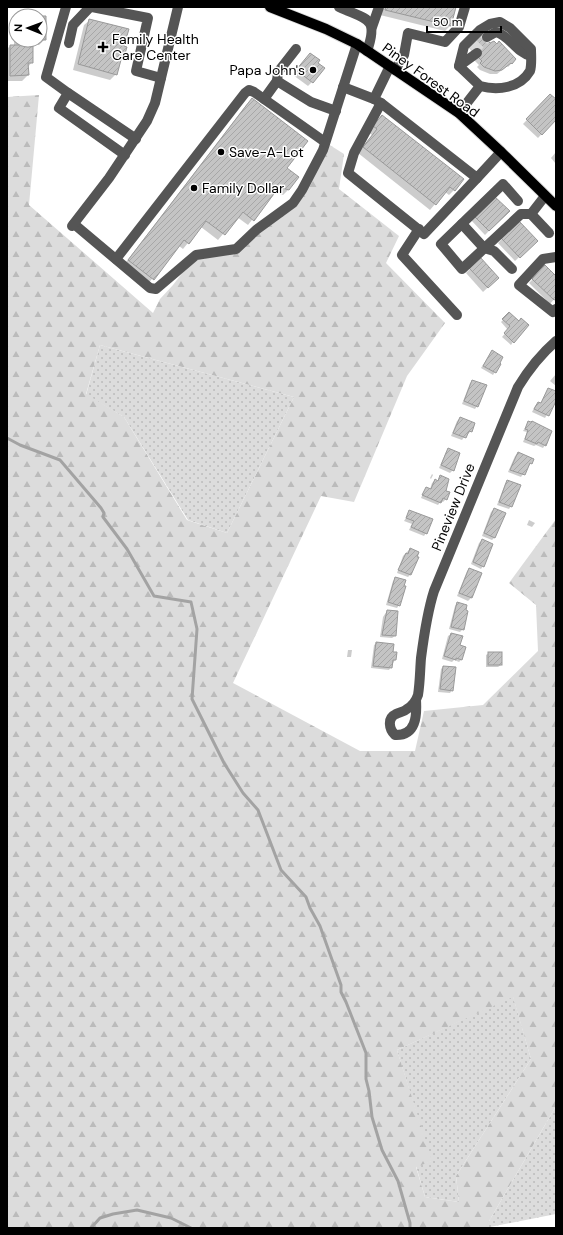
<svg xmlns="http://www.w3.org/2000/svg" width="563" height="1235" viewBox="0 0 563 1235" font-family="'DM Sans',sans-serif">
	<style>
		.grass { fill: url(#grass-dots) }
		.forest { fill: url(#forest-firs); fill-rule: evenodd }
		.shadow { fill: #0003 }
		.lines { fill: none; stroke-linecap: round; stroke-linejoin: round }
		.stream { stroke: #a3a3a3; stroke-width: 3 }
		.building { fill: url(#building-hatch); stroke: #999 }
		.minor-tunnel { stroke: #d9d9d9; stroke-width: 10; stroke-dasharray: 10 5; stroke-linecap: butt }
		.major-casing { stroke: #dbdbdb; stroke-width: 12 }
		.minor { stroke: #555; stroke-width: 10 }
		.major { stroke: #000; stroke-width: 10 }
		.poi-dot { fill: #000; stroke: #fff; stroke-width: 1.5 }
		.labels { text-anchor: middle; stroke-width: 3; stroke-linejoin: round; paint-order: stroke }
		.poi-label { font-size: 14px; fill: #000; stroke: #fff; text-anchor: start }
		.street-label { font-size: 14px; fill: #000; stroke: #fff }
	</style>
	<defs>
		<pattern id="grass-dots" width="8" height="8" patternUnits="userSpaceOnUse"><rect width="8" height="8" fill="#dcdcdc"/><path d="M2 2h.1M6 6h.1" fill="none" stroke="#bbb" stroke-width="1.8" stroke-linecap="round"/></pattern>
		<pattern id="forest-firs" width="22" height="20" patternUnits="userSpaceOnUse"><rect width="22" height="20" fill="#dcdcdc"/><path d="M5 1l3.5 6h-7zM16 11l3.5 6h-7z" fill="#bbb"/></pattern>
		<pattern id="building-hatch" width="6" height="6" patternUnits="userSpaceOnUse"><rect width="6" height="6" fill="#c4c4c4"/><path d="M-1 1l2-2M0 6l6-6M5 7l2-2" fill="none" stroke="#a7a7a7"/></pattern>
	</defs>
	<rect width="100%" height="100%" fill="#fff"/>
	<g class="grass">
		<path d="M100,345L294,397L227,533L188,520L124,417L86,395Z"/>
		<path d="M513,996L531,1059L456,1176L459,1202L425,1197L416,1166L431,1161L397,1050Z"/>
		<path d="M556,1106V1214L485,1228Z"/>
	</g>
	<path class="forest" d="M39,95L29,205L153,313L160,299L173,285L196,255L236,249L293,203L325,142L344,154L339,189L399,236L386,263L445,323L407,376L354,502L321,496L233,683L360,751H415L424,711L483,705L538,651L536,605L509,583L556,519V1106L485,1228H7V97ZM100,345L294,397L227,533L187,520L124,417L86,394ZM513,997L531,1059L456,1176L459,1202L425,1197L416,1167L432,1161L397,1050Z"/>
	<g class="shadow">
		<path d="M382,7H455L450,26L445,31L380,15Z"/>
		<path d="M40,17L45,39L39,45H32V62L28,67V75L22,81H7V49L10,46H14V23L16,20V40H40Z"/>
		<path d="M90,20L123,47V57L119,61L116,74L110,80L73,70L84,25Z"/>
		<path d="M480,35L512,63L508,67L507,66L497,74H490L480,70L477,67L479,65L474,60L477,57L468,47Z"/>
		<path d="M306,58L312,82L308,86L293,75Z"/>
		<path d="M550,96L556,101V119L538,138L523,124Z"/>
		<path d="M252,99L286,168L288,190L283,195L274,192L248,225L237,217L218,240L201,227L183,249L179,246L147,285L123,266L246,105Z"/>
		<path d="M382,116L454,190L449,195L445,192L430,210L358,153L372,135L368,132Z"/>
		<path d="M556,152V164L551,158Z"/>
		<path d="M494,197L508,211L485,235L471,220Z"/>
		<path d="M519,222L536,241L515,261L498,243Z"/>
		<path d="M480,259L498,278L483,292L466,273Z"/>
		<path d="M545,267L556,278V297L550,304L529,283Z"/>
		<path d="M509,314L518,322L513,342L511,345L502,337L508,330L501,322Z"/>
		<path d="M492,351L500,364L493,375L481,368Z"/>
		<path d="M556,374V386L550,381Z"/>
		<path d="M473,381L477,406L475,409L462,404L470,383Z"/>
		<path d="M548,389L556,393V399L545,418L532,412L535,406L538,403L540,404Z"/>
		<path d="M460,418L471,431L468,434L467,433L462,440L451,436L457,421Z"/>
		<path d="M528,423L545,445L543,448L536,445L534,446L523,442L527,432L523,431Z"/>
		<path d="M448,449L453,470L450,473L439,468L446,452Z"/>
		<path d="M518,453L531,463L521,477L508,472L515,456Z"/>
		<path d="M432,474L433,475L431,479L430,478Z"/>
		<path d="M440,477L446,499L443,502L441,501L438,505L421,498L424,491L426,488L430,489L432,483L435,480L437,481Z"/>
		<path d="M507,481L511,506L509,509L497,505L505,484Z"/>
		<path d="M494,509L495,537L492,540L482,536L491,512Z"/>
		<path d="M410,511L426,533L424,536L409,530L412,524L404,521Z"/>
		<path d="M529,520L535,523L532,527L527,525Z"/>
		<path d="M482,540L483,566L481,569L471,564L479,543Z"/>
		<path d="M410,549V575L408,577L397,573L403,556Z"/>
		<path d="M469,569L480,573L471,598L468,601L457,596L467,571Z"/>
		<path d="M396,578L399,605L397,608L386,605L393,581Z"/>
		<path d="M457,603L463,629L460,632L449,629L455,606Z"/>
		<path d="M387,611L395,636L392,638L380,637L383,617Z"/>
		<path d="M451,634L459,646L462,659L459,662L454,660L452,662L442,659L448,636Z"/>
		<path d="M377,643L392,653L395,660L389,670L371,668L374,645Z"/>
		<path d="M348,650H352L351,657H347Z"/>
		<path d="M489,653L501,665L498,667H486V655Z"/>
		<path d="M443,667L452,690L450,693L438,692L441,669Z"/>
	</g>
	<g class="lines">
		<g class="stream">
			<path d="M7,438L20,445L60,460L101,508L104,513L103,517L127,549L154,596L191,602L197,629L192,699L224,763L243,793L258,810L281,870L306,897L310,908L320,926L341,985V992L346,1002L366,1053V1079L369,1091L372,1117L382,1150L398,1181L410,1223V1228"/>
			<path d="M91,1228L100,1218L113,1214L137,1210L171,1218L191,1228"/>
		</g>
	</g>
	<g class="building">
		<path d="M386,7H456L451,26L385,10Z"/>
		<path d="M20,16H46V40H40V16Z"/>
		<path d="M89,19L129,29L124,46L127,47L124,57L122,56L117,75L78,64Z"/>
		<path d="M480,33L490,43L494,41L497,44L499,41L516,59L512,64L511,63L502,70L495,71L484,67L480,63L482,61L477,56L481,52L471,42Z"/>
		<path d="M19,40H33V63H28L29,75L10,76V45H19Z"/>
		<path d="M310,53L320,60L318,63L325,68L313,83L296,70Z"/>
		<path d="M550,94L556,99V120L542,135L526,119Z"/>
		<path d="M252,98L308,141L287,168L299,177L289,190L279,187L254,221L243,212L225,235L206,221L189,244L184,240L154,280L128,260Z"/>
		<path d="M382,115L464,179L455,191L450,187L436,205L363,147L377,129L373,126Z"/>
		<path d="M494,196L510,211L489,231L474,216Z"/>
		<path d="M519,221L538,241L520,258L501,238Z"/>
		<path d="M480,257L499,278L488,288L469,268Z"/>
		<path d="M545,265L556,276V299L554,300L532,279Z"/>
		<path d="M509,312L519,321L521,318L529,325L514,343L504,333L510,326L502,319Z"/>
		<path d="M492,350L503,357L500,363L501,364L496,373L483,366Z"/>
		<path d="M472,380L487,385L478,407L464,401Z"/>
		<path d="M548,388L556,391V401L549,416L534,409L538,402L541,403Z"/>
		<path d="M460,417L475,423L472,432L469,431L466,438L453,433Z"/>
		<path d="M528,421L531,422L532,421L552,431L546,446L538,442L537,444L525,439L528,430L525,429Z"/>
		<path d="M448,448L460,453L454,471L441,465Z"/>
		<path d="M518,452L534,459L532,464L530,463L525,475L510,470Z"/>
		<path d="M440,475L449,479L446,491L450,492L447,500L443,498L441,503L422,495L426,487L431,489L435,479L438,481Z"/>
		<path d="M507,480L521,485L512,507L499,502Z"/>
		<path d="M494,508L506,513L495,538L484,533Z"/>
		<path d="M409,510L433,519L427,534L411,527L414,521L406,518Z"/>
		<path d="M482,539L493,544L484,567L473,562Z"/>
		<path d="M410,548L419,552L417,557H419L411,575L398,570L406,553L408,554Z"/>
		<path d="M469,568L482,573L472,598L459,593Z"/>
		<path d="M395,577L406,580L404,586H406L400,606L388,602Z"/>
		<path d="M457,602L467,605L466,610L468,611L464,630L451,627Z"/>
		<path d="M387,610L398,611L396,636L382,635Z"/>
		<path d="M451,633L463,636L460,645L466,647L462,660L456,658V660L444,656Z"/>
		<path d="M376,642L394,644L393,652H397L396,660H393L392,668L373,666Z"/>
		<rect x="488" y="652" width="14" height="13"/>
		<path d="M443,666L456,667L453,691L440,689Z"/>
	</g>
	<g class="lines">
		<path class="minor-tunnel" d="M473,51L487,37"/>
		<defs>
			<path id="major" d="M270,7L326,29L357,44L459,113L501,152L556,206"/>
		</defs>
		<use href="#major" class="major-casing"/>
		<g class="minor">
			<path d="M66,7L46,77L68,93"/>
			<path d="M92,7L148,18L136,71L161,78"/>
			<path d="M339,7C367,20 379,17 367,51"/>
			<path d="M372,27L379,7"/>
			<path d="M487,37L496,32C510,36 516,52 531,56"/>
			<path d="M69,43L73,25L90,7"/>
			<path d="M390,66L374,99L381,103L477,178L501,152"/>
			<path d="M459,66L477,53"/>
			<path d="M395,70L404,55L408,33L445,42L459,27L465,7"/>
			<path d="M277,81L278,72L296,49"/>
			<path d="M343,87L374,99"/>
			<path d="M264,99L277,81L311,102L336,111"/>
			<path d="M381,103L354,153L348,173L424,234L477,178"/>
			<path d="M459,113L480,86C498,91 520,88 530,71C532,65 531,55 531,49L510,28L500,22L490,24L480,30L464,46L459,66L480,86"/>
			<path d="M125,155L59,108L68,93L136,139"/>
			<path d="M518,201L503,184L441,244L462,269L521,214H531L545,196"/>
			<path d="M531,214L549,233"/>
			<path d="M74,224L150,288L156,289L196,255L236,249L256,230L293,203L302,190L323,150L357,44"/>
			<path d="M462,224L484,248L494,251L512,269"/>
			<path d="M72,226L109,178L147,121L155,103L178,7"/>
			<path d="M419,229L402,255L457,315"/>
			<path d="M556,257L543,259L519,285L553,312L556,309"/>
			<path d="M116,259L245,93L249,90L254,92L325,142"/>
			<path d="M416,700C417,716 416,736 395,735C389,729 387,718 396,714C399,712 404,712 407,709C412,706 416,701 418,695C420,683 420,670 421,658C424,635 427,613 434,591L518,387C529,369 540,355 556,341"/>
		</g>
		<use href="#major" class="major"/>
	</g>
	<g class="poi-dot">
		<path d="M101 41h4v4h4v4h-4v4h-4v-4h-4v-4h4z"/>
		<circle cx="313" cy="70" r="4"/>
		<circle cx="221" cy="152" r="4"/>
		<circle cx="194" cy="188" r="4"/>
	</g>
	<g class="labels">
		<g class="poi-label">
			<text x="112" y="44">Family Health<tspan x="112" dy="16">Care Center</tspan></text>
			<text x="305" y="75" text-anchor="end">Papa John's</text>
			<text x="229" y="157">Save-A-Lot</text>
			<text x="202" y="193">Family Dollar</text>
		</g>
		<g class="street-label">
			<text transform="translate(431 80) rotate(36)" y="5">Piney Forest Road</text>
			<text transform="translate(453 507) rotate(-68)" y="5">Pineview Drive</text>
		</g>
	</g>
	<rect width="563" height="1235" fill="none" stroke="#000000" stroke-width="16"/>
	<g transform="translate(28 28) rotate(271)"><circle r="19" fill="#ffffff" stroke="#999999"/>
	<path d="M0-3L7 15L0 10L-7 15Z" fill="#000000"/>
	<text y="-6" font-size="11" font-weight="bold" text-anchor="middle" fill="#000000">N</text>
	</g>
	<path d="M427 26v6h74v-6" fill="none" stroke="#000000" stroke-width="2"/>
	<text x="433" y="26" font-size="12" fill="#000000" stroke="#ffffff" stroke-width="3" paint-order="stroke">50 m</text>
</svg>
